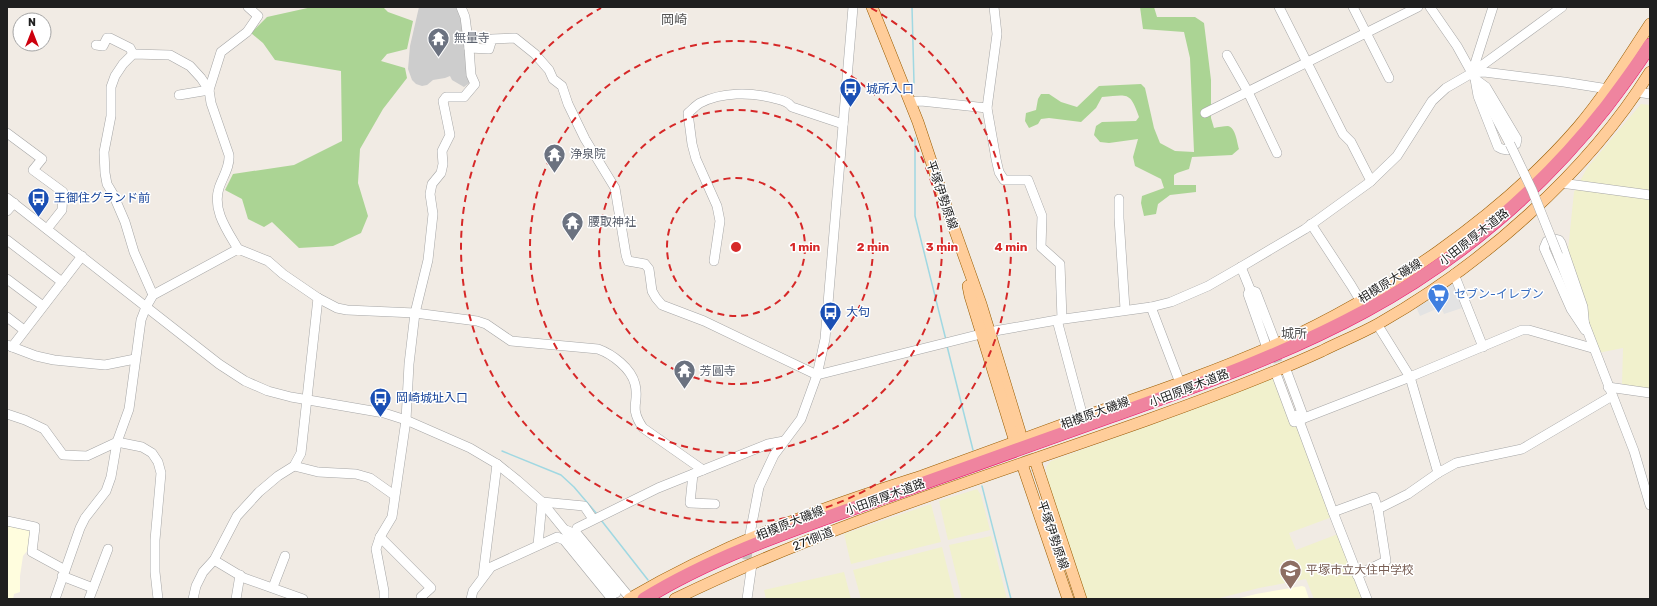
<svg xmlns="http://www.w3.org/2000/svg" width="1657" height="606" viewBox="0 0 1657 606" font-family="Rubik,'Noto Sans JP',sans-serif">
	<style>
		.education { fill: #fffdde }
		.religious { fill: #cdcdcd }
		.farmland { fill: #f1f1cd }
		.forest { fill: #abd494 }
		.parking { fill: #e3e3e3 }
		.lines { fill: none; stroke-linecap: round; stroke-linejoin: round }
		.stream { stroke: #a0d8e2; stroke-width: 1.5 }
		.minor-tunnel { stroke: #c7c2bd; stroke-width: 9; stroke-dasharray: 9 4.5; stroke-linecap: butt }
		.major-tunnel { stroke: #c7c2bd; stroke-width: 11; stroke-dasharray: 11 5.5; stroke-linecap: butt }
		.minor-casing { stroke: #a6a6a6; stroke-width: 10 }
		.major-casing { stroke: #995c00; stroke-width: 12 }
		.highway-casing { stroke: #ec136c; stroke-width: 14 }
		.minor { stroke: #fff; stroke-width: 9 }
		.major { stroke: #ffcd9a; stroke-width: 11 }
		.highway { stroke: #ef849f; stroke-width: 13 }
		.minor-bridge-casing { stroke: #a6a6a6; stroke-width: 10; stroke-linecap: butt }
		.minor-bridge { stroke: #fff; stroke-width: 9 }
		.ring { fill: none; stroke: #d62828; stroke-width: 2; stroke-dasharray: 7 5 }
		.labels { text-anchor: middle; stroke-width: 3; stroke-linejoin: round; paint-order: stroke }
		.worship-label { font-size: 12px; fill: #5b616d; stroke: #fff; text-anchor: start }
		.transit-label { font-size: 12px; fill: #164399; stroke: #fff; text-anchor: start }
		.street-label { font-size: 12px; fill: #1f1f1f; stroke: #fff }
		.shop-label { font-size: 12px; fill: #366cbe; stroke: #fff; text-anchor: start }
		.education-label { font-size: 12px; fill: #785e54; stroke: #fff; text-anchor: start }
		.neighbourhood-label { font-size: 13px; fill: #525252; stroke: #fff }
		.centre { fill: #d62828; stroke: #fff; stroke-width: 2 }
		.ring-label { font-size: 12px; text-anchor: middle; font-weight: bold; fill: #d62828; stroke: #fff; stroke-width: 3; stroke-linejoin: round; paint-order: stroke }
	</style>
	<rect width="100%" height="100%" fill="#f1ebe4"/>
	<g class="education">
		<path d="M7,523L30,527L32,545L23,556L20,576V592L14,594L13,599H7Z"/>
		<path d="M1302,586L1305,587L1309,599H1236L1256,594Z"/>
	</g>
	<path class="religious" d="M419,7H459L461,11L472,81L464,87L452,80L450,76L445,78L433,80L427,85L422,86L416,84L412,80L408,69L410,46Z"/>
	<g class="farmland">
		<path d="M1641,104L1650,105V389L1622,385L1623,348L1598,353L1567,260L1574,192L1587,168Z"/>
		<path d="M1273,376L1297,424L1332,517L1289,533L1296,550L1338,534L1364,599H1314L1306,579L1259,588L1216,599H1085L1047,477L1046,467L1051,461L1195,409Z"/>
		<path d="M977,489L981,495L990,530L948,540L939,501Z"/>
		<path d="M931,504L941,542L851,564L844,534Z"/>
		<path d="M991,536L1007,599H962L949,545Z"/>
		<path d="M942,547L955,599H861L853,570Z"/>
		<path d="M844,572L851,599H766L764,590Z"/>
	</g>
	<g class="forest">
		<path d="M312,7H383L388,12L413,21L407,49L387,54L381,61L405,68L407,78L383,109L360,149L358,183L368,216L361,233L333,246L299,248L272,222L264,227L248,219L242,199L225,190L233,174L294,165L342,141L341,71L275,60L263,43L251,33L267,17Z"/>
		<path d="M1140,7H1154L1157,17H1195L1204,23L1211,80V118L1214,128C1218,127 1224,126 1228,126C1236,128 1237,143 1239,149L1232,155L1192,157L1189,169L1177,173L1174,175V185H1196V192L1170,195L1158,204L1156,214L1144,216L1141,203L1142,196L1164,188L1161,179L1135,166L1133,157L1138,139L1109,143L1100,142L1094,135L1096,126L1102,122L1136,121L1139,117C1130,91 1128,95 1102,97L1096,108L1081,122L1049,118L1041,119L1038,124L1029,128L1025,121L1026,113L1036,110L1038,99L1041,94H1049L1061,102L1077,107L1099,86L1141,84L1145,88L1154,128L1160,143L1175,151L1194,152L1190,58L1184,32L1143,29Z"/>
	</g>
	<path class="parking" d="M1452,280L1462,308L1444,314L1441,307L1420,316L1415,304Z"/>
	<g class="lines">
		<g class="stream">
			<path d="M912,7L914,83"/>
			<path d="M915,138V216L946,340"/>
			<path d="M947,346L973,450"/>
			<path d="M502,451L561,475L574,487L597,514"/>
			<path d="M982,486L1011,599"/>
			<path d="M601,520L648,580"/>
		</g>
		<g class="minor-tunnel">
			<path d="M1270,341L1283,375"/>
			<path d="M745,573L749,544"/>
		</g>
		<path class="major-tunnel" d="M1022,439L1032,471"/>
		<defs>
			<g id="minor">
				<path d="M461,7L465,17L469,48L489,49L492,39L515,38L535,54L549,70L553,79L562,86L568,104L585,139L615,188L626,255L628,261L645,264L649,269L652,291L656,298L662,305L704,321L817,375L989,332L1057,320L1151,307L1171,302L1208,286L1241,267L1305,229L1370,182L1397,156L1432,101L1446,88L1472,73L1510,144"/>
				<path d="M994,7L997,34L987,108L996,159L999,172L1004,180H1028L1042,216L1041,247L1060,264L1062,319"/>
				<path d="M1279,7L1343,134L1351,142L1371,181"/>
				<path d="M1353,7L1389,78"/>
				<path d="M1430,7L1457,46L1472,73"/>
				<path d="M96,45L103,46L107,38H110L130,48L133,54"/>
				<path d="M1227,55L1248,92L1277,153"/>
				<path d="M1473,72L1562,7"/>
				<path d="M1472,73L1484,72L1564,82L1608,89"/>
				<path d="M1472,73L1493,7"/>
				<path d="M1475,79L1486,87L1517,139L1516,144L1508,150L1502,149L1498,147L1478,96Z"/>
				<path d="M1637,92L1650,94"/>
				<path d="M179,95L209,90L221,52L247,32L258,16L248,7"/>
				<path d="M910,102L921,101L987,108"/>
				<path d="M1205,113L1418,7"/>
				<path d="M7,133L42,159L33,170L63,192L62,210L47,229"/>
				<path d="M1561,183L1650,195"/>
				<path d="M7,198L219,364L245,381L268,391L291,397L384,413L406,420L470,448L497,464L517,480L542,502L616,593"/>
				<path d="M1119,199V218L1125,309"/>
				<path d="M7,211L14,203"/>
				<path d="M1311,224L1351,285L1360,300"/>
				<path d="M1555,239L1559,240L1561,243L1583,307L1585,330L1571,309L1544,248L1547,241Z"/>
				<path d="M7,240L62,282"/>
				<path d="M1558,255L1634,451L1650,505"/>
				<path d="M714,261L720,221L717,206L696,159L692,144L688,113C692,110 696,105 700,103C722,92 750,92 773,98C780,100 788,101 792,107L843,124"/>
				<path d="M1241,267L1252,294"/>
				<path d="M1454,274L1483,347"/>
				<path d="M7,279L43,306"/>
				<path d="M153,295L134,252L125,222L113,194L107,184L105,173L104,152L111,116V87L115,76L123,64L133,54L170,55L190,66L201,78L209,90L211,103L229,155C230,167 223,176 219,188C212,210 227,230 238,249"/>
				<path d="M1151,307L1180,383"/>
				<path d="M7,317L24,330"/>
				<path d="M1057,320L1083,417"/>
				<path d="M1377,324L1410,377L1438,473L1456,463L1522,449L1612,396"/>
				<path d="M7,345L36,356L54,360L105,365L135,359"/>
				<path d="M12,347L82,256"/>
				<path d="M1267,348L1248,294L1250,290L1256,292L1276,344"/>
				<path d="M1285,367L1304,418"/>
				<path d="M1275,371L1294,422L1410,377L1522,330H1529L1592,348"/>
				<path d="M1608,387L1650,393"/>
				<path d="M7,414L25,420L44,429L63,455L87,456L117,442L142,447L152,453L158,462L161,473L155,540V572L158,599"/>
				<path d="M1297,415L1333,512"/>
				<path d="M294,466L318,472L356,474L370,478L394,495"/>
				<path d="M693,474L690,503L715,504"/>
				<path d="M7,521L35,527L32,552L65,570"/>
				<path d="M577,528L658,488L768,444L784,441"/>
				<path d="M566,530L578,535L630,598"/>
				<path d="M750,534L759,487L774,455L801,419L817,375L825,339L853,7"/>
				<path d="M380,537L431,588L421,597"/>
				<path d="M538,545L542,502L584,506L593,519"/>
				<path d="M214,560L244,578L303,599"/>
				<path d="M1357,575L1386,561L1378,509"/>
				<path d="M62,576L93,588"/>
				<path d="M483,576L497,464"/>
				<path d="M273,587L285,556"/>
				<path d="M55,599L80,528L85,518L106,491L111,477L117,442L129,409L141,320L146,307L153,295L238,249L268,261L283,274L318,298L337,308L347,310L415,313L477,321L486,324L511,341L598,349C612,354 631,368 635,384C640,403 628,406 643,428L703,470"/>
				<path d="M89,599L108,549"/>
				<path d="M193,599L196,586L203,572L214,560L237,516L259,492L278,476L294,466L301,453L318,298"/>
				<path d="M236,599L240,575"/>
				<path d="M384,599V591L376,549L380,537L392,517L406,420L409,364L415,313L428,260L433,214L430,194L432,184L441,173L443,164L442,151L450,135L443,101L446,97H464L475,84L471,75L469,48"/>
				<path d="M471,599L473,591L491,567L557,537L564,540L612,599"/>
				<path d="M747,599L752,564"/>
				<path d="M1367,599L1333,512L1374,497L1378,509L1408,494L1438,473"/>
			</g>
			<g id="major">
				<path d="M872,7L918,122L944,200L981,304L1020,432"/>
				<path d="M968,286L970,296L1015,442"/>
				<path d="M1035,460L1081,599"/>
				<path d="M1022,464L1068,599"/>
				<path d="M629,599C689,564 754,535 819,511C853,498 888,487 922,476C981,455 1039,433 1097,412C1158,391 1219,370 1277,344C1384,296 1501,216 1578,127C1605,95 1627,59 1650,24"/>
				<path d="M675,599C827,525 989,476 1147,420C1206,399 1265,377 1322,351C1340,342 1360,334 1378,324C1482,265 1587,173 1650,72"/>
			</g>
			<path id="highway" d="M644,599C717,554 801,527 882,498C958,471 1034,444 1109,417C1196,386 1284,355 1365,311C1458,261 1541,190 1606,107C1621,87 1637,66 1650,45"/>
		</defs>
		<use href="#minor" class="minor-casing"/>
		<use href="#major" class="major-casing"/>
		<use href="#highway" class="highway-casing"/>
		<use href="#minor" class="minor"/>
		<use href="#major" class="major"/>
		<use href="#highway" class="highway"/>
		<defs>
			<path id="minor-bridge" d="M1510,144L1532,190L1558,255"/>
		</defs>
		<use href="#minor-bridge" class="minor-bridge-casing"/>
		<use href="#minor-bridge" class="minor-bridge"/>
	</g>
	<g class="ring">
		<circle cx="736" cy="247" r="69"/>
		<circle cx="736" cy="247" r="137"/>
		<circle cx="736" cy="247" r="206"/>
		<path d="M871 8A275 275 0 1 1 601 8"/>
	</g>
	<defs>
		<symbol id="temple-pin" viewBox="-11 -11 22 30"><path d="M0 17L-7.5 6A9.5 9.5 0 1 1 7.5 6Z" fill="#6b7280" stroke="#fff"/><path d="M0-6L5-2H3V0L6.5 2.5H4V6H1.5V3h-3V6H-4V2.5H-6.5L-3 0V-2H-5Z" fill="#fff"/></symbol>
		<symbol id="bus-pin" viewBox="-11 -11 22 30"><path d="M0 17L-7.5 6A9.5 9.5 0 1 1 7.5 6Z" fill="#1a4fb4" stroke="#fff"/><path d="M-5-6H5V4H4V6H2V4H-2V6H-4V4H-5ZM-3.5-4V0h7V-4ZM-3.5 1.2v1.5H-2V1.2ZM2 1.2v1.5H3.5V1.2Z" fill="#fff"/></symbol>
		<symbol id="supermarket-pin" viewBox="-11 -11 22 30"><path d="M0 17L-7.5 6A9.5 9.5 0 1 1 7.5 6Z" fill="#3f7fe0" stroke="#fff"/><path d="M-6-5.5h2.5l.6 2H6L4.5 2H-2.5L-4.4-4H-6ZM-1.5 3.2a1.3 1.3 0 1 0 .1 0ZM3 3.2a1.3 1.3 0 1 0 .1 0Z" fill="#fff"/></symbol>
		<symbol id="school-pin" viewBox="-11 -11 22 30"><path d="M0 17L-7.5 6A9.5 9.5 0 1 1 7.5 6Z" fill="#8d6e63" stroke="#fff"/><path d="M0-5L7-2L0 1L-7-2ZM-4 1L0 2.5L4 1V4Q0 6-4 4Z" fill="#fff"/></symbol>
	</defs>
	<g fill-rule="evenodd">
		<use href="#temple-pin" x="426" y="26" width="25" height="34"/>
		<use href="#bus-pin" x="838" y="76" width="25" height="34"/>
		<use href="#temple-pin" x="542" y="142" width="25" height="34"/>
		<use href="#bus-pin" x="26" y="186" width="25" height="34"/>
		<use href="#temple-pin" x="560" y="210" width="25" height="34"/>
		<use href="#supermarket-pin" x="1426" y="282" width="25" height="34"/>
		<use href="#bus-pin" x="818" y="300" width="25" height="34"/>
		<use href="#temple-pin" x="672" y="358" width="25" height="34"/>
		<use href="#bus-pin" x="368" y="386" width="25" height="34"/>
		<use href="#school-pin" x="1278" y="558" width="25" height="34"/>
	</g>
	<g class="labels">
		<g class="worship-label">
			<text x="454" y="42">無量寺</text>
			<text x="570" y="158">浄泉院</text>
			<text x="588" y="226">腰取神社</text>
			<text x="700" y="375">芳圓寺</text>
		</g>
		<g class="transit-label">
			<text x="866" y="93">城所入口</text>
			<text x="54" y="202">王御住グランド前</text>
			<text x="846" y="316">大句</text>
			<text x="396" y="402">岡崎城址入口</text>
		</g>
		<g class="street-label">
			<text transform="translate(942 195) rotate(71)" y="4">平塚伊勢原線</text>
			<text transform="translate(1474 237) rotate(-38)" y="4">小田原厚木道路</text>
			<text transform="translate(1390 281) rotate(-32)" y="4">相模原大磯線</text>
			<text transform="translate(1189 388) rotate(-21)" y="4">小田原厚木道路</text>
			<text transform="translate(1095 413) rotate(-20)" y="4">相模原大磯線</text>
			<text transform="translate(885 497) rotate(-20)" y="4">小田原厚木道路</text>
			<text transform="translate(790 523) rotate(-22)" y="4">相模原大磯線</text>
			<text transform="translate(1053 535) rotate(71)" y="4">平塚伊勢原線</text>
			<text transform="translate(813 539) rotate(-22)" y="4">271側道</text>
		</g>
		<g class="shop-label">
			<text x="1454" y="298">セブン-イレブン</text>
		</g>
		<g class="education-label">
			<text x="1306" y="574">平塚市立大住中学校</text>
		</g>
		<g class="neighbourhood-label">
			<text x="674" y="24">岡崎</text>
			<text x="1294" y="338">城所</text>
		</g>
	</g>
	<circle cx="736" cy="247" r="6" class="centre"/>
	<g class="ring-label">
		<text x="805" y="251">1 min</text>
		<text x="873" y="251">2 min</text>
		<text x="942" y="251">3 min</text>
		<text x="1011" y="251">4 min</text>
	</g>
	<rect width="1657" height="606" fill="none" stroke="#1f1f1f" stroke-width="16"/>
	<g transform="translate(32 32)"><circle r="19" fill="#ffffff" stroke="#a5a5a5"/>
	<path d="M0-3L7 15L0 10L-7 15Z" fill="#cd000e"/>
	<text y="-6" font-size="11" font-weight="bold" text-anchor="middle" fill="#1f1f1f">N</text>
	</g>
</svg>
